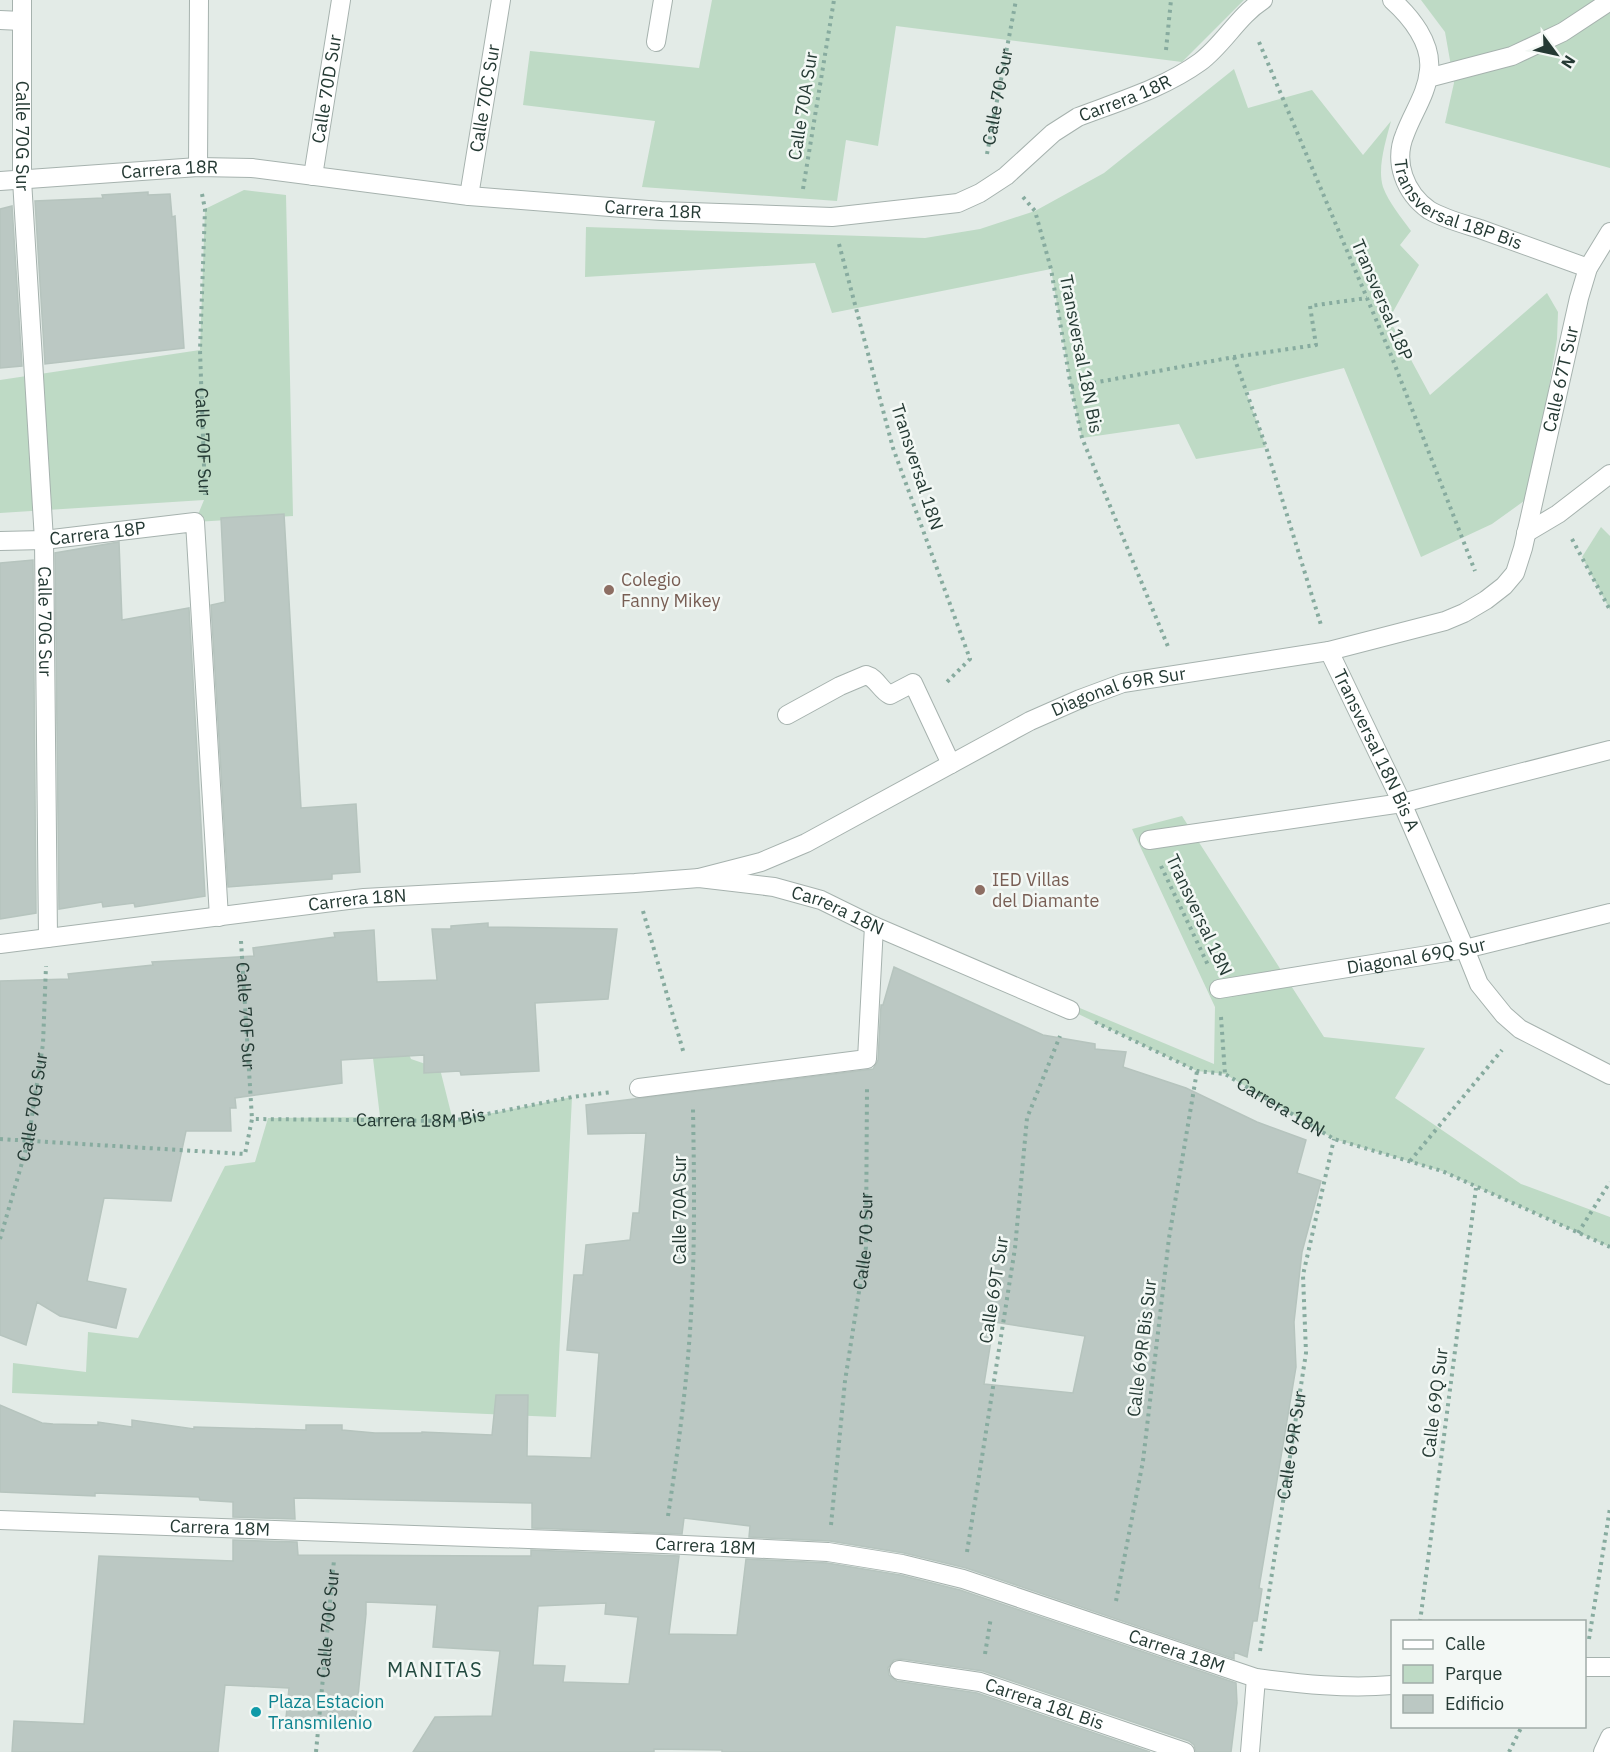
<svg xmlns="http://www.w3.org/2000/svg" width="1610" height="1752" viewBox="0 0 1610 1752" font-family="'IBM Plex Sans',sans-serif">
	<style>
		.green { fill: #bedac5 }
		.building { fill: #bbc8c3; stroke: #b6c4be; stroke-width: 1.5; fill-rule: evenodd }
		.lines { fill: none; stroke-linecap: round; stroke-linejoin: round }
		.lane-casing { stroke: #a6b2ae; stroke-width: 20 }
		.street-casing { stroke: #a6b2ae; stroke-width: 20 }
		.path { stroke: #87ab9f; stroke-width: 4; stroke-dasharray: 3 4.5; stroke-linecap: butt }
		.lane { stroke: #fff; stroke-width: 18 }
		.street { stroke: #fff; stroke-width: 18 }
		.education-dot { fill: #8d6e63; stroke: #f3f8f5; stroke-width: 2 }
		.culture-dot { fill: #0f9aa8; stroke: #f3f8f5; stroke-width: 2 }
		.labels { text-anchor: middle; stroke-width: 5; stroke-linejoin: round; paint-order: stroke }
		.street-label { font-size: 18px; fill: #253a34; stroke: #f3f8f5 }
		.education-label { font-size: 18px; fill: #785e54; stroke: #f3f8f5; text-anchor: start }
		.culture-label { font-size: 18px; fill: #0d838f; stroke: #f3f8f5; text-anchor: start }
		.neighbourhood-label { font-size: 20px; letter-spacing: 1.5px; fill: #234a40; stroke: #f3f8f5 }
	</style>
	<rect width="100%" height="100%" fill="#e3ebe7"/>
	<g class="green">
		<path d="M712,0H1244L1182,62L896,26L878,146L846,140L837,201L642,187L655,121L523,105L530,51L699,68Z"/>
		<path d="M1421,0H1610V168L1445,123L1454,83L1445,32Z"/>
		<path d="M1234,69L1248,108L1312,90L1363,155L1391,121C1386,140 1377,168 1383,187C1389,203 1401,217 1411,231L1400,245L1419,265L1389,319L1430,395L1547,293L1558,312L1557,339L1531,496L1492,524L1421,557L1344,368L1246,392L1266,447L1196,459L1179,424L1082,438L1071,387L1051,269L832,313L815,263L585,277L586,227L925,238L980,229L1035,211L1104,173Z"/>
		<path d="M244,190L286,195L293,516L195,522L204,500L0,513V380L200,350L205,209Z"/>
		<path d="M1601,527L1610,536V610L1582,557Z"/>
		<path d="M1182,816L1324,1037L1425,1048L1395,1098L1521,1184L1610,1217V1247L1442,1171L1334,1139L1225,1074L1197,1071L1070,1010L1075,1006L1214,1064L1215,1007L1132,829Z"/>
		<path d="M370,1033L401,1035L411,1059L440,1069L453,1121L572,1097L556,1417L12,1393L13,1363L86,1372L88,1332L138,1338L225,1166L255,1162L268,1118L380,1117Z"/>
	</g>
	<g class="building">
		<path d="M148,192V195L170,194L172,217L175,216L184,348L45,364L35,201L103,198L102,195Z"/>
		<path d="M12,206L22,366L0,368V209Z"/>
		<path d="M284,514L301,808L356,804L360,872L332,874V879L228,887L211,605L225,602L221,518Z"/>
		<path d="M119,542L122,620L189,608L205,896L135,907L134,903L103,907L102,902L59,909L55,553Z"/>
		<path d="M33,560L36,913L0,919V563Z"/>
		<path d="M488,923V927L617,929L608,999L535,1003L539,1071L461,1075L460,1071L424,1073V1055L341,1060L342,1083L235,1098L236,1108H230L231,1131H186L171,1201L104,1198L87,1281L126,1289L116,1328L60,1316L37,1302L26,1345L0,1335V981L69,979L68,974L153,965L152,962L254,956L253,948L335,937L334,933L374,930L377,982L437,980L432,929H451V926Z"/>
		<path d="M894,967L1043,1035L1095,1044V1049L1126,1052L1123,1067L1186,1088L1257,1122L1306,1140L1297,1173L1321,1181L1302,1252L1294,1322L1296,1367L1259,1588L1262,1589L1257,1621H1253L1247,1657L1234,1652V1659L966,1568L904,1553L830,1541L749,1537L750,1526L684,1518L682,1534L532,1528V1503L294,1498L295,1519L233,1517V1502L200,1500L199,1497L95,1493V1496L0,1492V1405L42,1423L53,1424L98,1425V1422L132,1427V1420L194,1429V1427L306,1430V1425H342V1430L375,1433H422V1432L492,1435L496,1395H528L527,1456L591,1458L599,1353L567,1350L574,1275H583L586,1245L630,1240L633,1213H639L646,1133L588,1134L586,1105L873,1069L878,1060L881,1005H883ZM994,1322L1085,1336L1073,1393L984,1384Z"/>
		<path d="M233,1540L297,1542L298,1555L531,1556V1550L679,1556L669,1634L737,1635L746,1559L827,1563L900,1575L960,1590L1236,1683L1237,1703L1231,1752H1196L1194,1745L1189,1741L983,1671L901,1659L894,1660L888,1668L889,1675L897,1681L977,1693L1150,1752H722V1750L654,1749V1752H413L435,1717L492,1716L500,1651L433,1647L437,1605L366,1602V1614L355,1727L285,1728L289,1688L225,1685L218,1752H12L14,1721L84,1724L99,1556L233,1561ZM606,1603L605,1614L638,1617L629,1684L563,1682L565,1666L533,1665L538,1606Z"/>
	</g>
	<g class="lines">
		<defs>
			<g id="lane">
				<path d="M1428,78L1512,56L1563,32L1610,1"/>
				<path d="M787,715L840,686L866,675C877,678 880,690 890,695L913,683L951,764"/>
			</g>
			<g id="street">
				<path id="s10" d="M22,0V180L44,540L48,938"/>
				<path id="s11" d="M1392,0C1411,17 1432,43 1429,70C1427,94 1413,112 1405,134C1393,162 1405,193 1429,210C1444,219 1464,224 1480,229C1516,242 1552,255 1588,268"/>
				<path d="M0,20L22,21"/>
				<path d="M656,42L663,0"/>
				<path d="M198,167L199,0"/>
				<path id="s12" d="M313,176L341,0"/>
				<path id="s13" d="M0,181L198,167L252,168L469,196L661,211L832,217L958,203L980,193L1006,176L1053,133L1078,117C1120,101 1164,88 1200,62C1224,44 1238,16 1263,0"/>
				<path id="s14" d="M469,196L501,0"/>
				<path d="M1526,533L1558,514L1610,474"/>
				<path id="s15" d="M0,541L44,540L195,522L219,917"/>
				<path id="s16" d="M1329,651L1402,803L1465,949L1479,984L1504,1015L1520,1029L1610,1075"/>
				<path d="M1149,840L1402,803L1610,750"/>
				<path id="s17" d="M699,878L761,862L806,843L1030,721L1080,699L1123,683L1329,651L1445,621L1464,613L1486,600L1504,586L1515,573L1523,548L1579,298L1588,268L1610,232"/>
				<path id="s18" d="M0,944L364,898L635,883L699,878L774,887L821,900L874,926L1070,1010"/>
				<path id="s19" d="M1219,989L1465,949L1610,913"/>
				<path d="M639,1088L867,1059L874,926"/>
				<path id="s20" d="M0,1520L664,1544L828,1552L902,1564L963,1579L1256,1678C1301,1684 1347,1689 1392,1685"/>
				<path d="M1584,1667H1610"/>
				<path id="s21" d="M899,1670L980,1682L1185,1752"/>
				<path d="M1250,1752L1256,1678"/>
				<path d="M1603,1752L1610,1737"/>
			</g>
		</defs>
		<use href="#lane" class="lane-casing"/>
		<use href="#street" class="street-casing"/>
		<g class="path">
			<path d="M1259,42L1391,355L1475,571"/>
			<path d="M1166,50L1171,0"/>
			<path id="s1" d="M987,154L1016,0"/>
			<path d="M803,189L834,0"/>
			<path id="s2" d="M202,194L205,209L200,350L205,495"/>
			<path d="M1023,197L1035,211L1051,269L1071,387L1082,438L1169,649"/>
			<path d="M839,244L893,448L970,659L944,685"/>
			<path d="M1234,357L1266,447L1321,625"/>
			<path d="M1071,387L1234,357L1316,345L1310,306L1367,298"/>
			<path d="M1572,539L1610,610"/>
			<path d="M1161,866L1208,965"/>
			<path d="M643,911L684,1054"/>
			<path id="s3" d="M241,941L252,1119"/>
			<path d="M1221,1017L1225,1074"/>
			<path id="s4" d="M1095,1022L1197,1071L1225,1074L1334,1139L1442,1171L1610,1247"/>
			<path id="s5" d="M0,1139L245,1154L252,1119L452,1121L572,1097L612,1092"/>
			<path d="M1410,1161L1502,1050"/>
			<path d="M1578,1233L1610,1182"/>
			<path id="s6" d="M0,1239L28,1142L43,1044L46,966"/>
			<path d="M668,1516C679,1443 689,1369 692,1295C695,1233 694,1171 693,1108"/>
			<path id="s7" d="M831,1525L845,1381L866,1247L867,1088"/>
			<path d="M967,1552L1015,1248L1027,1118L1060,1036"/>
			<path d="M1116,1601L1143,1461L1169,1238L1197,1071"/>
			<path d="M1420,1622L1476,1188"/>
			<path d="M1589,1639L1610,1508"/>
			<path id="s8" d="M1260,1651L1306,1353L1303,1275L1334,1139"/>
			<path d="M985,1654L991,1617"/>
			<path id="s9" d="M316,1752L334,1560"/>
			<path d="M1509,1752L1522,1726"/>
		</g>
		<use href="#lane" class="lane"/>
		<use href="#street" class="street"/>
	</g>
	<g class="education-dot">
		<circle cx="609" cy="590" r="6"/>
		<circle cx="980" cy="890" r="6"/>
	</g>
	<circle class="culture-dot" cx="256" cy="1712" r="6"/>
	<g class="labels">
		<g class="street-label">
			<text dy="6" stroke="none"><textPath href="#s12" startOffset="88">Calle 70D Sur</textPath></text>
			<text dy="6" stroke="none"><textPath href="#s1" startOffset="58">Calle 70 Sur</textPath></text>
			<text dy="6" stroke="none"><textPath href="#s14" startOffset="99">Calle 70C Sur</textPath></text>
			<text dy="6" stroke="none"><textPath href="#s13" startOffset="1161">Carrera 18R</textPath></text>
			<text transform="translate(803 106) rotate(-81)" y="6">Calle 70A Sur</text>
			<text dy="6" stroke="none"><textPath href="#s10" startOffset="136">Calle 70G Sur</textPath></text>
			<text dy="6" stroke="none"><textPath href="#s13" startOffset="170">Carrera 18R</textPath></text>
			<text dy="6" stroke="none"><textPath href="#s11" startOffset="256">Transversal 18P Bis</textPath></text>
			<text dy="6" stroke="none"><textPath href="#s13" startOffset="656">Carrera 18R</textPath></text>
			<text transform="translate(1382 300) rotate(67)" y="6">Transversal 18P</text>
			<text transform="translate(1081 354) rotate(79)" y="6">Transversal 18N Bis</text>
			<text dy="6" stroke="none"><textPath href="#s17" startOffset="1082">Calle 67T Sur</textPath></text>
			<text dy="6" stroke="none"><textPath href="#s2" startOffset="248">Calle 70F Sur</textPath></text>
			<text transform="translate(917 467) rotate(72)" y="6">Transversal 18N</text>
			<text dy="6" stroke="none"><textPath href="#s15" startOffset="98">Carrera 18P</textPath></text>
			<text dy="6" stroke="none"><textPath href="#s10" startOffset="622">Calle 70G Sur</textPath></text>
			<text dy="6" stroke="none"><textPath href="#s17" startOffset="462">Diagonal 69R Sur</textPath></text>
			<text dy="6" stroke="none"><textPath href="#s16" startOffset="110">Transversal 18N Bis A</textPath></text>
			<text dy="6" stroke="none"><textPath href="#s18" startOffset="360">Carrera 18N</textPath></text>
			<text dy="6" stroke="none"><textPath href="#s18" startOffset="846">Carrera 18N</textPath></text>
			<text transform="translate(1199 915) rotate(65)" y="6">Transversal 18N</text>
			<text dy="6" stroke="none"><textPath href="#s19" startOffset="200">Diagonal 69Q Sur</textPath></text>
			<text dy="6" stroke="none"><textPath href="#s3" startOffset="75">Calle 70F Sur</textPath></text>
			<text dy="6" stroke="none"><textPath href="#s6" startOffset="136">Calle 70G Sur</textPath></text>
			<text dy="6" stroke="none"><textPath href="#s4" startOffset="206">Carrera 18N</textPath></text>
			<text dy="6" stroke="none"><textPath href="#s5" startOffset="450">Carrera 18M Bis</textPath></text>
			<text transform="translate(680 1210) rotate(-90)" y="6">Calle 70A Sur</text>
			<text dy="6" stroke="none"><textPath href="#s7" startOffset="286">Calle 70 Sur</textPath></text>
			<text transform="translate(994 1290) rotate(-81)" y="6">Calle 69T Sur</text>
			<text transform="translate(1142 1348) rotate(-83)" y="6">Calle 69R Bis Sur</text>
			<text transform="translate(1435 1403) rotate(-83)" y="6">Calle 69Q Sur</text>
			<text dy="6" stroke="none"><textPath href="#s8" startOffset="208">Calle 69R Sur</textPath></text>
			<text dy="6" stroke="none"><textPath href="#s20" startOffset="220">Carrera 18M</textPath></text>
			<text dy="6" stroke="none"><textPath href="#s20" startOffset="706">Carrera 18M</textPath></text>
			<text dy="6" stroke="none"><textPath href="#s9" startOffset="129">Calle 70C Sur</textPath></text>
			<text dy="6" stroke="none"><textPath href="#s20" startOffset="1192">Carrera 18M</textPath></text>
			<text dy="6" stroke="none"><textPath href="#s21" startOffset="150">Carrera 18L Bis</textPath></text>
		</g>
		<g class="education-label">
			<text x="621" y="586">Colegio<tspan x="621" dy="21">Fanny Mikey</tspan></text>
			<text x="992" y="886">IED Villas<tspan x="992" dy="21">del Diamante</tspan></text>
		</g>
		<g class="culture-label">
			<text x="268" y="1708">Plaza Estacion<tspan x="268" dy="21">Transmilenio</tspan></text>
		</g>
		<g class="neighbourhood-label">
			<text x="435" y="1677">MANITAS</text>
		</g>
	</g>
	<rect x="1391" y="1620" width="195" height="108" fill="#f3f8f5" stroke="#a1aca8" stroke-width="1.5"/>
	<rect x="1403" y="1640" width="30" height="9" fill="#ffffff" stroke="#a1aca8" stroke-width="1.5"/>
	<text x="1445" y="1650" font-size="18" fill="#253a34">Calle</text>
	<rect x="1403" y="1665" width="30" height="18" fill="#bedac5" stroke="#a1aca8" stroke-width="1.5"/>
	<text x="1445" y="1680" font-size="18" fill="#253a34">Parque</text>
	<rect x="1403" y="1695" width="30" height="18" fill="#bbc8c3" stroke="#a1aca8" stroke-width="1.5"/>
	<text x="1445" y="1710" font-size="18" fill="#253a34">Edificio</text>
	<g transform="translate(1556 54) rotate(123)" stroke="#f3f8f5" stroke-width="4.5" paint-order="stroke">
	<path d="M0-4.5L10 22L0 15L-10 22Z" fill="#253a34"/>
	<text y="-9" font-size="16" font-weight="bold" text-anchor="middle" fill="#253a34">N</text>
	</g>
</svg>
